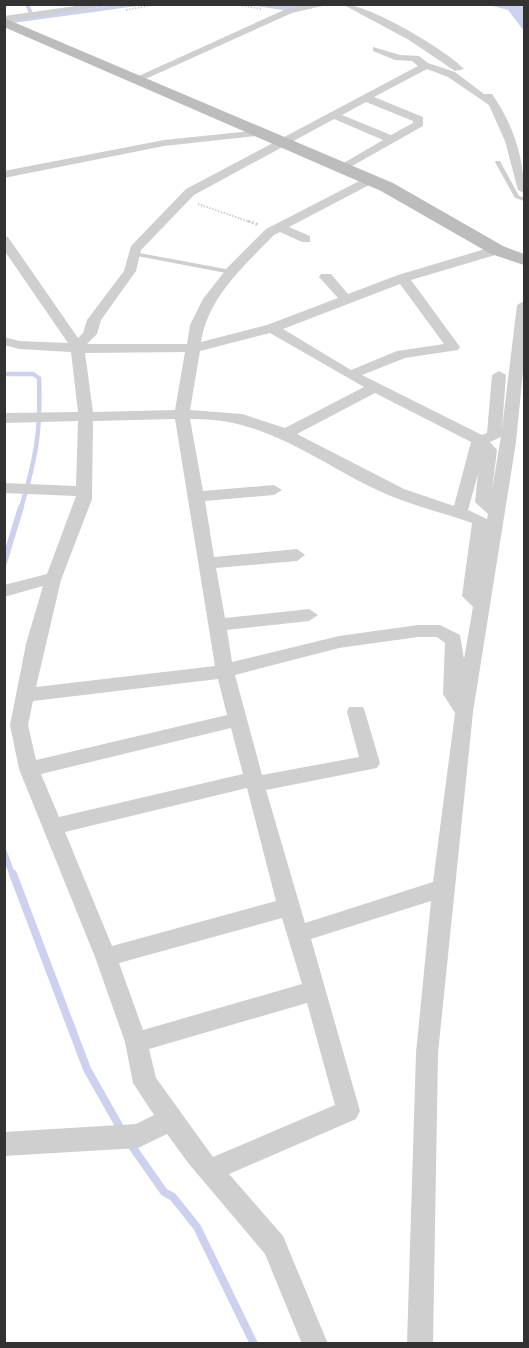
<svg xmlns="http://www.w3.org/2000/svg" width="529" height="1348" viewBox="0 0 529 1348" font-family="'Asap Condensed',sans-serif">
	<style>
		.water { fill: #ccd1ef }
		.lines { fill: none; stroke-linecap: round; stroke-linejoin: round }
		.stream-far3 { stroke: #ccd1ef; stroke-width: 4 }
		.stream-far2 { stroke: #ccd1ef; stroke-width: 4.5 }
		.stream-far1 { stroke: #ccd1ef; stroke-width: 6 }
		.stream { stroke: #ccd1ef; stroke-width: 8 }
		.path-far1 { stroke: #cfcfcf; stroke-width: 2; stroke-dasharray: 1.5 1.5; stroke-linecap: butt }
		.path { stroke: #cfcfcf; stroke-width: 3; stroke-dasharray: 2 2; stroke-linecap: butt }
		.lane { fill: #cfcfcf; fill-rule: evenodd }
		.street { fill: #cfcfcf; fill-rule: evenodd }
		.secondary { fill: #bcbcbc; fill-rule: evenodd }
	</style>
	<rect width="100%" height="100%" fill="#fff"/>
	<path class="water" d="M489,5H524V31L508,10Z"/>
	<g class="lines">
		<g class="stream-far3">
			<path d="M27,4L33,18"/>
			<path d="M256,4L283,8L300,4"/>
			<path d="M5,22L137,4"/>
		</g>
		<path class="stream-far2" d="M4,374H33L39,378C41,431 36,458 21,508"/>
		<g class="stream-far1">
			<path d="M4,563L21,507"/>
			<path d="M4,852L13,876"/>
		</g>
		<g class="stream">
			<path d="M13,874L87,1069L122,1131"/>
			<path d="M129,1142L164,1192L173,1197L197,1227L254,1344"/>
		</g>
		<g class="path-far1">
			<path d="M233,4L262,9"/>
			<path d="M126,10L157,4"/>
			<path d="M198,204L253,223"/>
		</g>
		<path class="path" d="M248,221L259,225"/>
		<g class="lane">
			<path d="M496,161H500L519,196L524,197V201L515,198L495,162Z"/>
			<path d="M134,252L231,270L234,272L231,274L132,255V253Z"/>
		</g>
		<g class="street">
			<path d="M90,4H119L4,22V16Z"/>
			<path d="M308,4H331L292,13L141,81L132,79L286,9Z"/>
			<path d="M342,4C368,4 445,49 464,69L455,71L409,40Z"/>
			<path d="M373,47L400,55L419,56L428,63L455,72L484,94H492C513,124 524,157 524,193L518,190L505,141L489,105L448,77L427,69L374,97L423,117V126L345,170L335,168L383,140L334,119L194,195L141,250L136,271L101,320L97,334L87,344H187L190,325L203,299L228,267L266,229L369,176L375,180L373,183L289,227L310,236V242H302L280,232L274,235C244,266 208,297 201,342L267,325L338,298L319,277L321,274H331L348,294L398,275L492,247H502V253L411,280L460,347L458,350L405,358L362,375L482,435L487,433L492,375L499,371L506,375L502,429L517,305L524,301V361L516,442L473,712L438,1053L433,1344H407L416,1053L431,901L311,939L360,1111L356,1119L229,1174L283,1236L328,1344H302L265,1254L189,1164L167,1134L138,1148L4,1156V1132L136,1124L154,1115L133,1083L125,1042L95,957L19,769L10,725L26,644L43,586L4,597V585L47,574L76,496L4,493V483L76,486L78,421L4,423V413L78,412L71,352L19,349L4,345V337L19,341L68,343L4,250V236L8,237L78,338L83,333L87,320L124,271L131,246L186,189L418,66L412,61L395,60L373,51ZM366,102L413,121V123L391,135L342,115ZM400,284L444,344L397,351L351,370L283,329ZM270,333L364,387L285,428L242,414L190,410L200,351ZM185,352L175,410L93,412L85,353ZM375,393L471,442L454,506L404,489L297,434ZM175,419L215,666L36,687L61,580L92,499L93,421ZM190,419C271,417 323,468 393,497C419,507 446,514 472,523L462,596L473,607L464,659L460,635L440,625H418L339,636L232,662L227,630L309,621L318,615L309,609L225,618L216,568L297,561L305,555L297,549L214,557L205,501L274,495L282,490L274,485L203,491ZM501,437L500,442L492,491L497,450L490,442ZM478,474L475,502L488,514L487,519L468,510ZM418,637H437L445,643L443,694L455,713L433,882L305,923L266,790L377,768L380,763L365,712L363,707H349L347,712L359,757L262,775L235,675L339,648ZM218,679L227,715L36,760L28,725L33,701ZM231,728L243,774L59,817L41,774ZM247,788L276,901L112,946L65,832ZM282,918L302,984L143,1030L119,963ZM307,1003L335,1105L213,1157L156,1078L149,1049Z"/>
			<path d="M262,130L268,133L266,135L164,146L4,178V171L164,140Z"/>
		</g>
		<path class="secondary" d="M4,18L393,183L503,246L524,254V265L491,254L381,191L4,27Z"/>
	</g>
	<rect width="529" height="1348" fill="none" stroke="#323232" stroke-width="12"/>
</svg>
